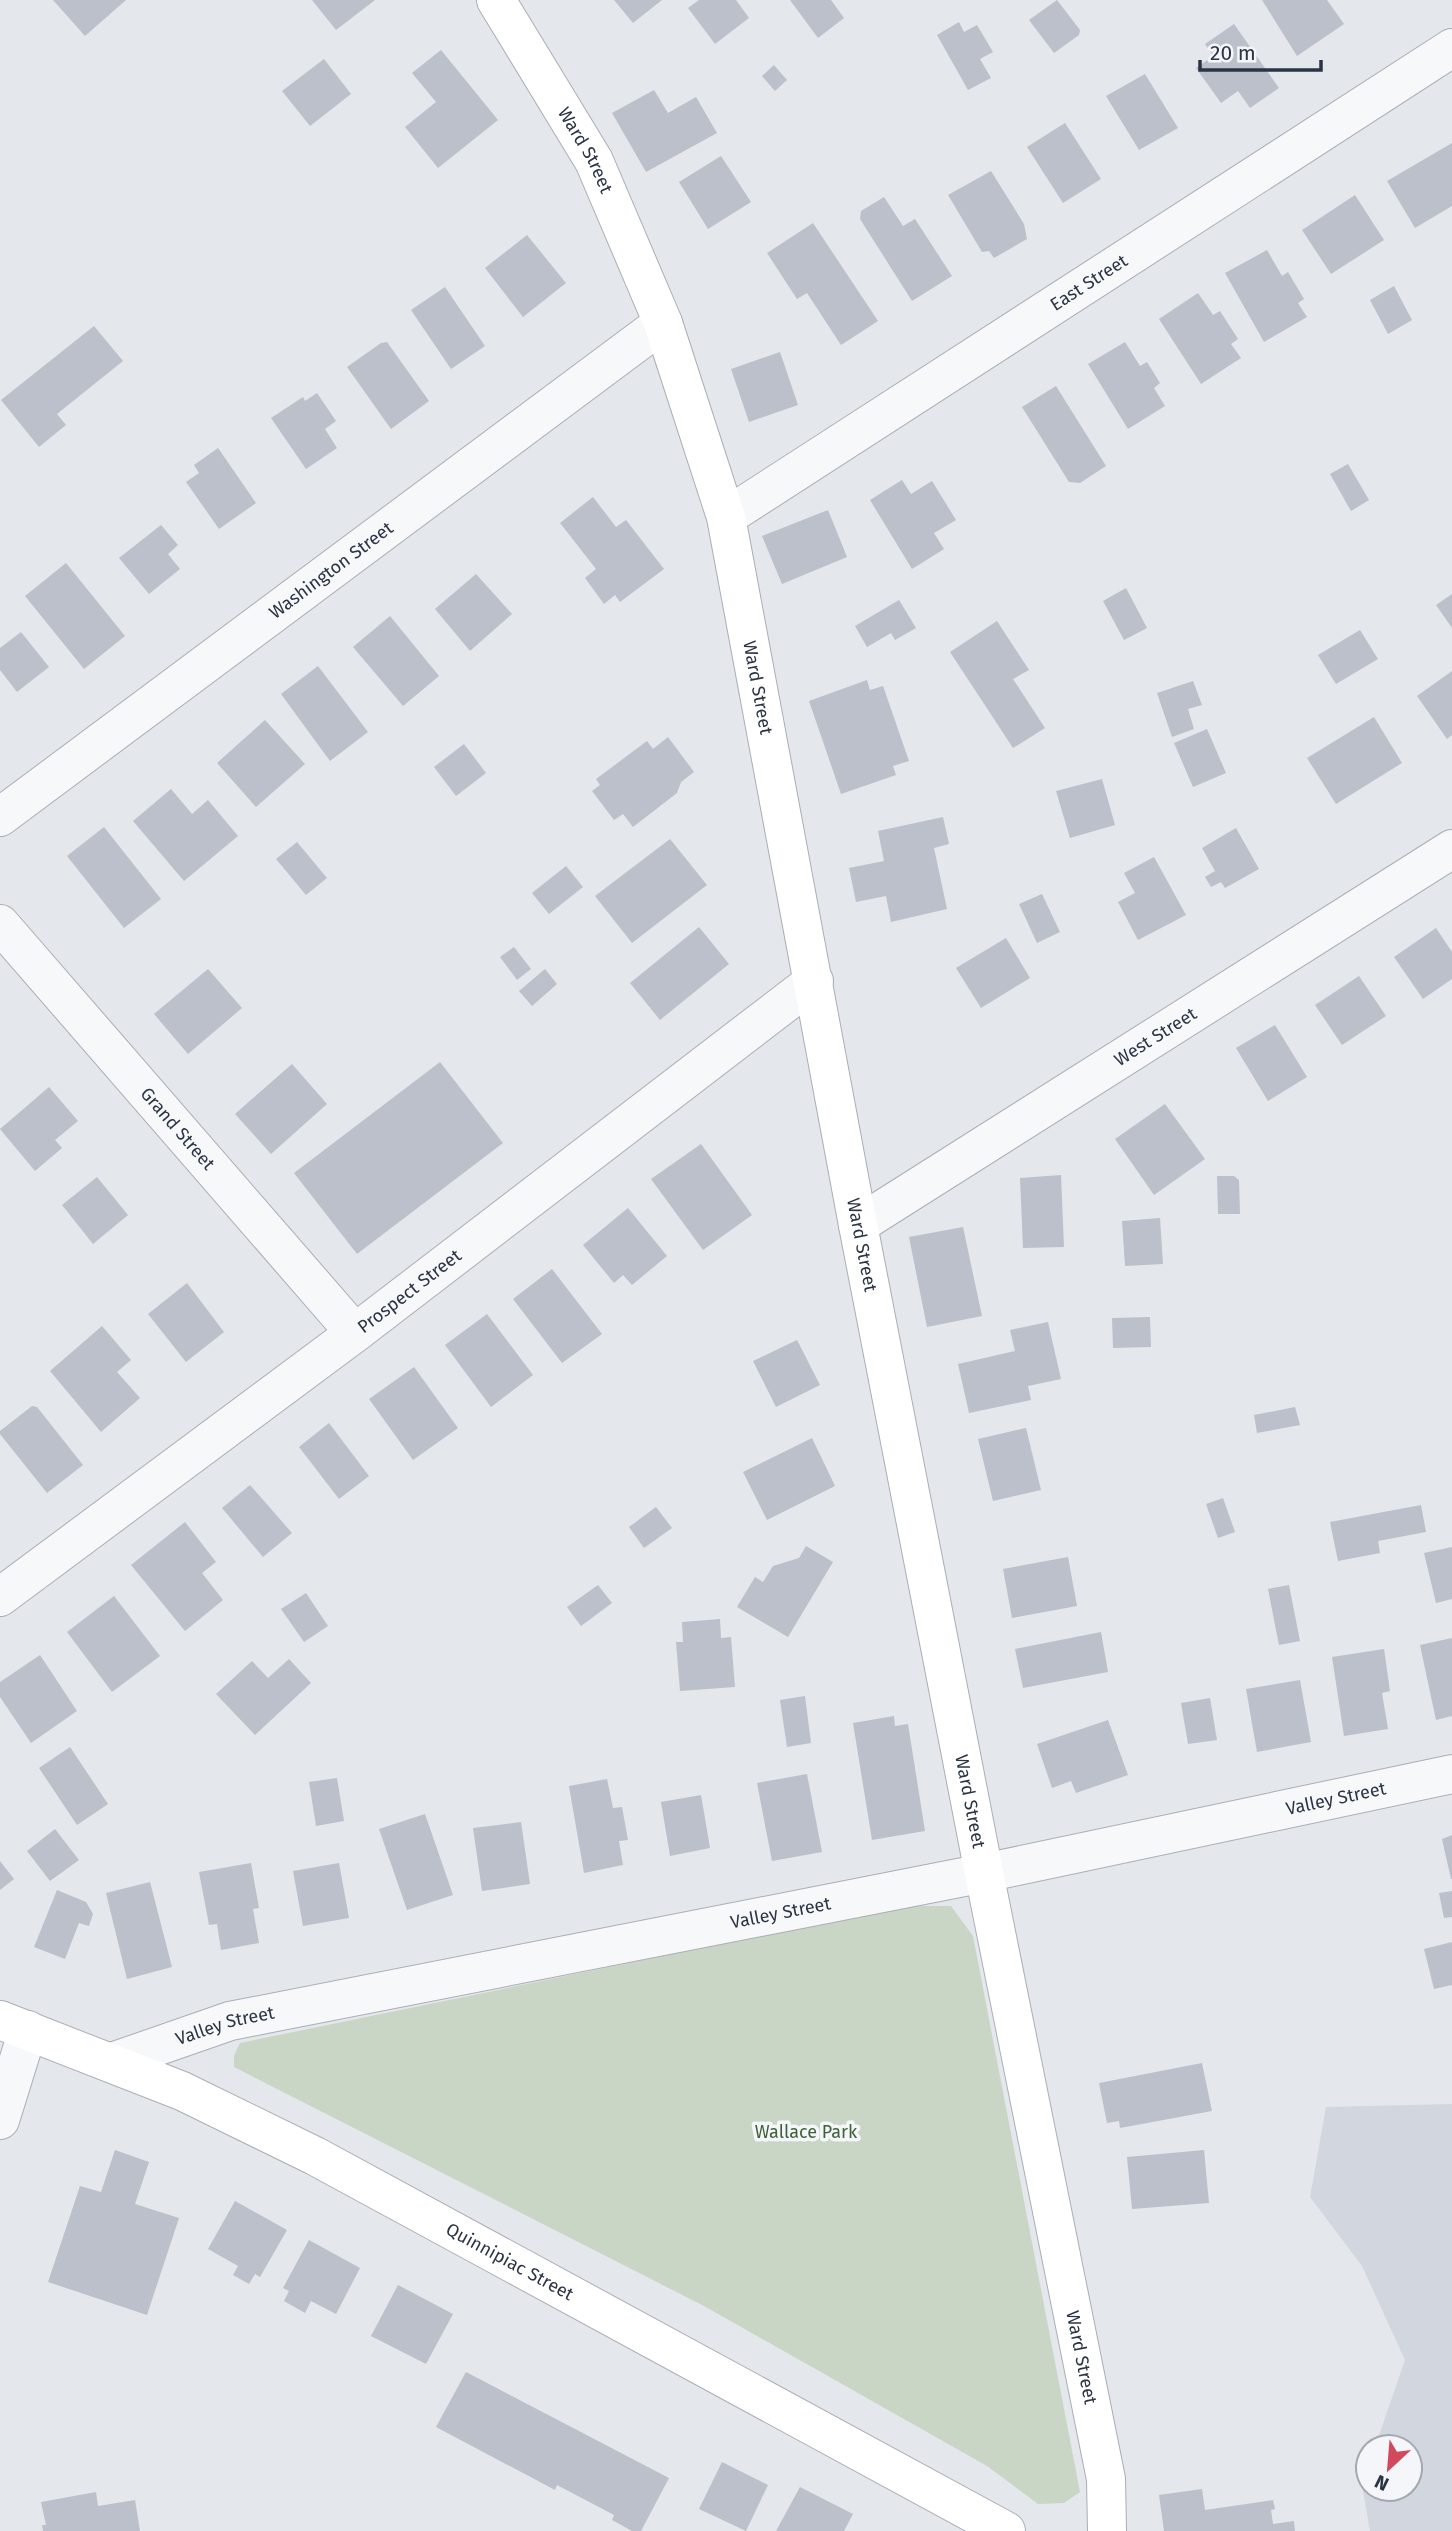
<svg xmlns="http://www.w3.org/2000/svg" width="1452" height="2531" viewBox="0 0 1452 2531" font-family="'Fira Sans',sans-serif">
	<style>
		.built { fill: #d2d6de }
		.green { fill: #c9d6c5 }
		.building { fill: #bbc0ca }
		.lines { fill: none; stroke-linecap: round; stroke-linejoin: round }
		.street-casing { stroke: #a9aeb7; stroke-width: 40 }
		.secondary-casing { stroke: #a9aeb7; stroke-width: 40 }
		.street { stroke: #f7f8fa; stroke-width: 38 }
		.secondary { stroke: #fff; stroke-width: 38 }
		.labels { text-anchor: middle; stroke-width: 7; stroke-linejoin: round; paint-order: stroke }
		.street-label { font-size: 18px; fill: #2b3445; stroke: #f4f6f9 }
		.park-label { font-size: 18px; fill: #3f6138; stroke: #f4f6f9 }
	</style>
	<rect width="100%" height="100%" fill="#e4e7ec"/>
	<path class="built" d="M1452,2104V2531H1370L1362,2485L1368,2469V2489H1410V2447H1375L1405,2360L1362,2266L1310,2197L1326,2107Z"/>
	<path class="green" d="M906,1906H951L973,1936L1080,2492L1064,2503L1038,2504L987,2466L704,2306L234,2067V2056L240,2043Z"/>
	<g class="building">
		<path d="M53,0H126L85,36Z"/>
		<path d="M312,0H375L336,30Z"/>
		<path d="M614,0H662L633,23Z"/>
		<path d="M699,0H736L749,18L715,44L688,8Z"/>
		<path d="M790,0H831L844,18L818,38Z"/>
		<path d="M1057,0L1080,30L1079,35L1054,53L1029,20Z"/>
		<path d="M1262,0H1327L1344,24L1297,56Z"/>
		<path d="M959,22L964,32L977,25L993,52L980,59L991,78L968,90L937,35Z"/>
		<path d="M1234,24L1279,88L1250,108L1238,91L1221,103L1196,68L1213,56L1205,44Z"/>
		<path d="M441,50L498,120L438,168L405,127L436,102L412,73Z"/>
		<path d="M324,59L351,94L310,126L282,91Z"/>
		<path d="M774,65L787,80L775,91L762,76Z"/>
		<path d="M1145,74L1178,128L1139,150L1106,96Z"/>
		<path d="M654,90L668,113L696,97L717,133L646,172L612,113Z"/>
		<path d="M1065,123L1101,179L1063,203L1027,147Z"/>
		<path d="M1452,143V206L1415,228L1387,181Z"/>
		<path d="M721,156L751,202L708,229L679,182Z"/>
		<path d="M991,171L1024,224L1027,239L994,258L989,251L982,252L948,195Z"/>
		<path d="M1355,195L1384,240L1331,274L1302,230Z"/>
		<path d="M884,197L903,226L915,219L952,276L912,301L860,219L861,211Z"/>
		<path d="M813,223L878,321L841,345L807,293L797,299L767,253Z"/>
		<path d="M527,235L566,283L523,317L485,268Z"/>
		<path d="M1267,250L1282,276L1288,272L1304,299L1298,303L1307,317L1264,342L1225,273Z"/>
		<path d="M1394,286L1412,320L1388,334L1370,300Z"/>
		<path d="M445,287L485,346L451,369L411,310Z"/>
		<path d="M1198,293L1213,315L1220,311L1238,339L1231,344L1241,358L1201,384L1159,319Z"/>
		<path d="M94,326L123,361L57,414L66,425L39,447L1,400Z"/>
		<path d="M387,342L429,401L391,429L347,367L381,343Z"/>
		<path d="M1125,342L1140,366L1147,362L1160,383L1154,388L1165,406L1128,429L1088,364Z"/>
		<path d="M780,352L798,405L749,422L731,369Z"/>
		<path d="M1056,386L1106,466L1080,483L1069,482L1022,407Z"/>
		<path d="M317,393L336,421L325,429L337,448L306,469L271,418L303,397L305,401Z"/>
		<path d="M218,448L256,503L219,529L186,482L199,473L194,465Z"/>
		<path d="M1348,464L1369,500L1351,511L1330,474Z"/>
		<path d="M902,480L911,494L932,481L956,520L934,533L944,549L912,569L870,500Z"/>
		<path d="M593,497L616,527L626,520L664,569L620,602L615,595L604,604L585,578L596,569L560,523Z"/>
		<path d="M828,510L847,557L782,584L762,536Z"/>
		<path d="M161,525L178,545L168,554L180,569L149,594L119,558Z"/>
		<path d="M66,563L125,636L84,669L25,596Z"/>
		<path d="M476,574L512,614L470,651L435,609Z"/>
		<path d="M1126,588L1147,628L1124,640L1103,601Z"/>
		<path d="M1452,594V628L1436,605Z"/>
		<path d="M899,600L916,628L895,640L891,633L867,647L855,626Z"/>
		<path d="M390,616L439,676L403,706L353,647Z"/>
		<path d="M997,621L1029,670L1013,679L1045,728L1013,748L950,652Z"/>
		<path d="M1360,630L1378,659L1336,684L1318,655Z"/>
		<path d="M21,632L49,667L17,692L0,670V648Z"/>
		<path d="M318,666L368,732L330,761L281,694Z"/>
		<path d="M1452,671V735L1447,739L1417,696Z"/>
		<path d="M867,680L870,690L883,686L909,761L893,766L896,775L841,794L809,701Z"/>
		<path d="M1193,681L1202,705L1188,709L1194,729L1172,737L1157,693Z"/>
		<path d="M1374,717L1402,763L1336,804L1307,758Z"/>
		<path d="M265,720L305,764L256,807L217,763Z"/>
		<path d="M1207,729L1226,773L1193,787L1174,743Z"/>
		<path d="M668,737L694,772L681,782L677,793L633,827L623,814L614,820L592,791L600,785L596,779L647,741L653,749Z"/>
		<path d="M464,744L486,773L456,796L434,767Z"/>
		<path d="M1102,779L1115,825L1070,838L1056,791Z"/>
		<path d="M171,789L192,814L208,800L238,836L184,881L133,821Z"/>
		<path d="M943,817L949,844L934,848L947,909L891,922L886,896L856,902L849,868L884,861L878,831Z"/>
		<path d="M104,827L161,899L124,928L67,856Z"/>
		<path d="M1236,828L1259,869L1225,888L1221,882L1211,887L1205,877L1215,871L1202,848Z"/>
		<path d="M670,839L707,885L632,943L595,896Z"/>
		<path d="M297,842L327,878L306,895L276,859Z"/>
		<path d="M1154,857L1186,915L1138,940L1118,902L1135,893L1124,873Z"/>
		<path d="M566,866L583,887L549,914L532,893Z"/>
		<path d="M1042,894L1060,932L1037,943L1019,904Z"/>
		<path d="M699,927L729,964L660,1020L630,983Z"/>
		<path d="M1436,928L1452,952V979L1423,999L1394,957Z"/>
		<path d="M1006,938L1030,978L981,1008L956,968Z"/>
		<path d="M514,947L531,969L517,980L500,957Z"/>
		<path d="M208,969L242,1008L188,1054L154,1014Z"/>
		<path d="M545,969L557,984L532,1006L519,991Z"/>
		<path d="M1359,976L1386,1016L1342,1045L1315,1005Z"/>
		<path d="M1275,1025L1307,1077L1268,1101L1236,1048Z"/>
		<path d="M440,1062L503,1143L357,1254L294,1173Z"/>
		<path d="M292,1064L327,1104L271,1154L235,1114Z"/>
		<path d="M49,1087L78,1121L55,1140L62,1148L35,1171L0,1129Z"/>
		<path d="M1165,1104L1205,1159L1154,1195L1115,1139Z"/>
		<path d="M701,1144L752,1215L703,1250L651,1179Z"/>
		<path d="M1061,1175L1064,1247L1023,1248L1020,1178Z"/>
		<path d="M1217,1176H1234L1239,1180L1240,1214H1218Z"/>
		<path d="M97,1177L128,1215L93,1244L62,1205Z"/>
		<path d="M628,1208L667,1256L632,1285L623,1275L614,1283L583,1245Z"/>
		<path d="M1160,1218L1163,1264L1125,1266L1122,1221Z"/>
		<path d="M963,1227L982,1316L927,1327L909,1237Z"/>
		<path d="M552,1269L602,1334L562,1363L513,1299Z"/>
		<path d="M187,1283L224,1332L186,1362L148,1314Z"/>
		<path d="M487,1314L533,1375L491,1407L445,1345Z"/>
		<path d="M1150,1317L1151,1347L1113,1348L1112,1318Z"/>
		<path d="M1048,1322L1061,1379L1028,1386L1031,1400L969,1413L958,1364L1015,1351L1010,1330Z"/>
		<path d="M102,1326L131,1360L117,1372L140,1398L101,1432L50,1371Z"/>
		<path d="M797,1340L820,1385L776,1407L753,1361Z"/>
		<path d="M414,1367L458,1428L413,1460L369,1399Z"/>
		<path d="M32,1406L37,1407L83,1465L47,1493L0,1434V1431Z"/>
		<path d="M1295,1407L1300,1425L1257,1433L1254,1415Z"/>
		<path d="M329,1423L369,1476L339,1499L299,1447Z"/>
		<path d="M1026,1428L1041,1490L993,1501L978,1439Z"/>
		<path d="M812,1438L835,1486L767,1520L743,1472Z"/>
		<path d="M250,1485L292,1533L263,1557L222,1508Z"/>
		<path d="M1223,1498L1235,1532L1218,1538L1206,1504Z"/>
		<path d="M1421,1505L1426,1532L1378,1541L1380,1553L1338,1561L1330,1522Z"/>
		<path d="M656,1507L672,1528L644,1548L629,1527Z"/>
		<path d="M185,1522L216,1562L202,1573L223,1600L185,1631L131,1565Z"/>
		<path d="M806,1546L833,1562L788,1637L737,1607L755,1577L763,1582L773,1566L799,1558Z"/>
		<path d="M1452,1547V1599L1436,1603L1424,1553Z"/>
		<path d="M1068,1557L1077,1606L1012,1618L1003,1569Z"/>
		<path d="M598,1585L612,1603L581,1626L567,1607Z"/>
		<path d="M1289,1585L1300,1641L1279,1645L1268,1589Z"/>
		<path d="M306,1593L328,1626L304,1642L281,1609Z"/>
		<path d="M114,1596L160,1656L112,1692L67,1632Z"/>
		<path d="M720,1619L721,1638L731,1637L735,1687L680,1691L676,1642H683L682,1622Z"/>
		<path d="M1101,1632L1108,1672L1023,1688L1015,1649Z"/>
		<path d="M1452,1638V1716L1436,1720L1420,1645Z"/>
		<path d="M1384,1649L1390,1691L1382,1693L1388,1729L1344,1736L1332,1657Z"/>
		<path d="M40,1655L77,1711L31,1743L0,1697V1682Z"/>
		<path d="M289,1659L311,1683L255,1735L216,1694L252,1661L268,1678Z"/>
		<path d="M1300,1680L1311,1742L1257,1752L1246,1689Z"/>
		<path d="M805,1696L811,1743L787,1747L780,1700Z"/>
		<path d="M1210,1698L1217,1740L1188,1744L1181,1703Z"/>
		<path d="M894,1716L895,1726L908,1724L925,1831L872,1840L853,1723Z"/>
		<path d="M1108,1720L1128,1775L1076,1793L1071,1781L1052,1788L1037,1744Z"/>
		<path d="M70,1747L108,1804L77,1825L39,1768Z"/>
		<path d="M807,1774L822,1852L772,1861L757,1783Z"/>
		<path d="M337,1778L344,1821L316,1826L309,1782Z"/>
		<path d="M607,1779L613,1808L622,1807L628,1840L619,1841L623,1865L584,1873L569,1786Z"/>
		<path d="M701,1795L710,1848L670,1856L661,1802Z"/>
		<path d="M425,1814L453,1895L407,1910L379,1829Z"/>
		<path d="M521,1822L530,1884L482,1891L473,1828Z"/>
		<path d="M55,1829L79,1860L50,1881L27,1851Z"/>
		<path d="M1452,1835V1879H1451L1442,1839Z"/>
		<path d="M0,1861L14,1879L0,1890Z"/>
		<path d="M251,1863L259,1908L253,1909L259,1943L221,1950L217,1924L209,1925L199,1872Z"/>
		<path d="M339,1863L349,1918L303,1926L293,1871Z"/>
		<path d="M150,1882L172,1967L127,1979L106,1893Z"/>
		<path d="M57,1890L86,1902L93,1914L89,1926L79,1923L65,1959L34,1947Z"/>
		<path d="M1452,1891V1917L1444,1918L1439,1893Z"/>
		<path d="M1452,1942V1985L1434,1989L1424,1949Z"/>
		<path d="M1202,2063L1212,2111L1120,2128L1119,2121L1107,2123L1099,2083Z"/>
		<path d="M115,2150L149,2162L135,2204L179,2218L147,2315L48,2282L80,2186L101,2192Z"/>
		<path d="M1204,2150L1209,2203L1132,2209L1127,2157Z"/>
		<path d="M235,2201L287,2230L260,2277L255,2274L249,2284L233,2275L238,2266L208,2249Z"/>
		<path d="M309,2240L360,2268L336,2314L311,2301L305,2313L284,2301L289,2291L283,2288Z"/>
		<path d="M398,2285L453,2314L426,2364L371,2336Z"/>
		<path d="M466,2372L669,2478L641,2531H632L612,2520L614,2515L557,2485L555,2490L436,2427Z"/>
		<path d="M722,2462L768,2485L746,2531L699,2509Z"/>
		<path d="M800,2487L853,2514L844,2531H776Z"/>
		<path d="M1202,2489L1205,2510L1273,2500L1275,2509L1271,2510L1273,2524L1294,2521L1295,2531H1164L1159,2495Z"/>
		<path d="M96,2492L98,2506L135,2500L140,2531H43L42,2525H46L41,2502Z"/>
	</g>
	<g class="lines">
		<defs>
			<g id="street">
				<path id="s1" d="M726,517L1452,48"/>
				<path id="s2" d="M0,817L663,323"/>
				<path id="s3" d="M0,924L355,1333"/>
				<path id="s4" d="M858,1225L1452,849"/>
				<path id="s5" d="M0,1597L355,1333L814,981"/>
				<path id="s6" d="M112,2062L230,2021L984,1873L1452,1774"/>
				<path d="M0,2120L28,2030"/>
			</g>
			<g id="secondary">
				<path id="s7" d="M496,0L594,161L663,323L726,517L858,1225L984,1873L1106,2479L1107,2531"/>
				<path id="s8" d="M0,2020L182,2091L315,2156L1006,2531"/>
			</g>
		</defs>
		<use href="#street" class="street-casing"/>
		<use href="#secondary" class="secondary-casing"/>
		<use href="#street" class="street"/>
		<use href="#secondary" class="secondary"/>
	</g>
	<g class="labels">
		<g class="street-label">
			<text dy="6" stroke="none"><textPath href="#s7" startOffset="175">Ward Street</textPath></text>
			<text dy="6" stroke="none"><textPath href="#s1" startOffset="432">East Street</textPath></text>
			<text dy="6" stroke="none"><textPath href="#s2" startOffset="413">Washington Street</textPath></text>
			<text dy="6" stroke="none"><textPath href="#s7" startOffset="742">Ward Street</textPath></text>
			<text dy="6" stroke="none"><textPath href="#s4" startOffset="352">West Street</textPath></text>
			<text dy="6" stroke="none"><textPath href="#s3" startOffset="271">Grand Street</textPath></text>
			<text dy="6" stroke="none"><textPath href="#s7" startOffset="1309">Ward Street</textPath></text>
			<text dy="6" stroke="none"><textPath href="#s5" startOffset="511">Prospect Street</textPath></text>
			<text dy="6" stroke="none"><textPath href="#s6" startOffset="1253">Valley Street</textPath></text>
			<text dy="6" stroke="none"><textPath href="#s7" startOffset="1876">Ward Street</textPath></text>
			<text dy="6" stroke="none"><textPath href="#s6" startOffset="686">Valley Street</textPath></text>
			<text dy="6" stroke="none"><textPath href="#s6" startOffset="119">Valley Street</textPath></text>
			<text dy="6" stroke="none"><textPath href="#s8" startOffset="565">Quinnipiac Street</textPath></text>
			<text dy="6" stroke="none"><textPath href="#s7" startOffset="2443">Ward Street</textPath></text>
		</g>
		<g class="park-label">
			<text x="806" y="2138">Wallace Park</text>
		</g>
	</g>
	<g transform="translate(1389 2468) rotate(206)"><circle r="33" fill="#f4f6f9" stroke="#a4a8b1" stroke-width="2"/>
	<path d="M0-5L12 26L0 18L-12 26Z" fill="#d1495b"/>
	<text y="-10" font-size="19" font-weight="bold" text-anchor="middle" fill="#2b3445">N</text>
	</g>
	<path d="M1200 60v10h121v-10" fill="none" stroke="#2b3445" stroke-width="3.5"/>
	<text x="1210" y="60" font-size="21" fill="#2b3445" stroke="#f4f6f9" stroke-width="5" paint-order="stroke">20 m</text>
</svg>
